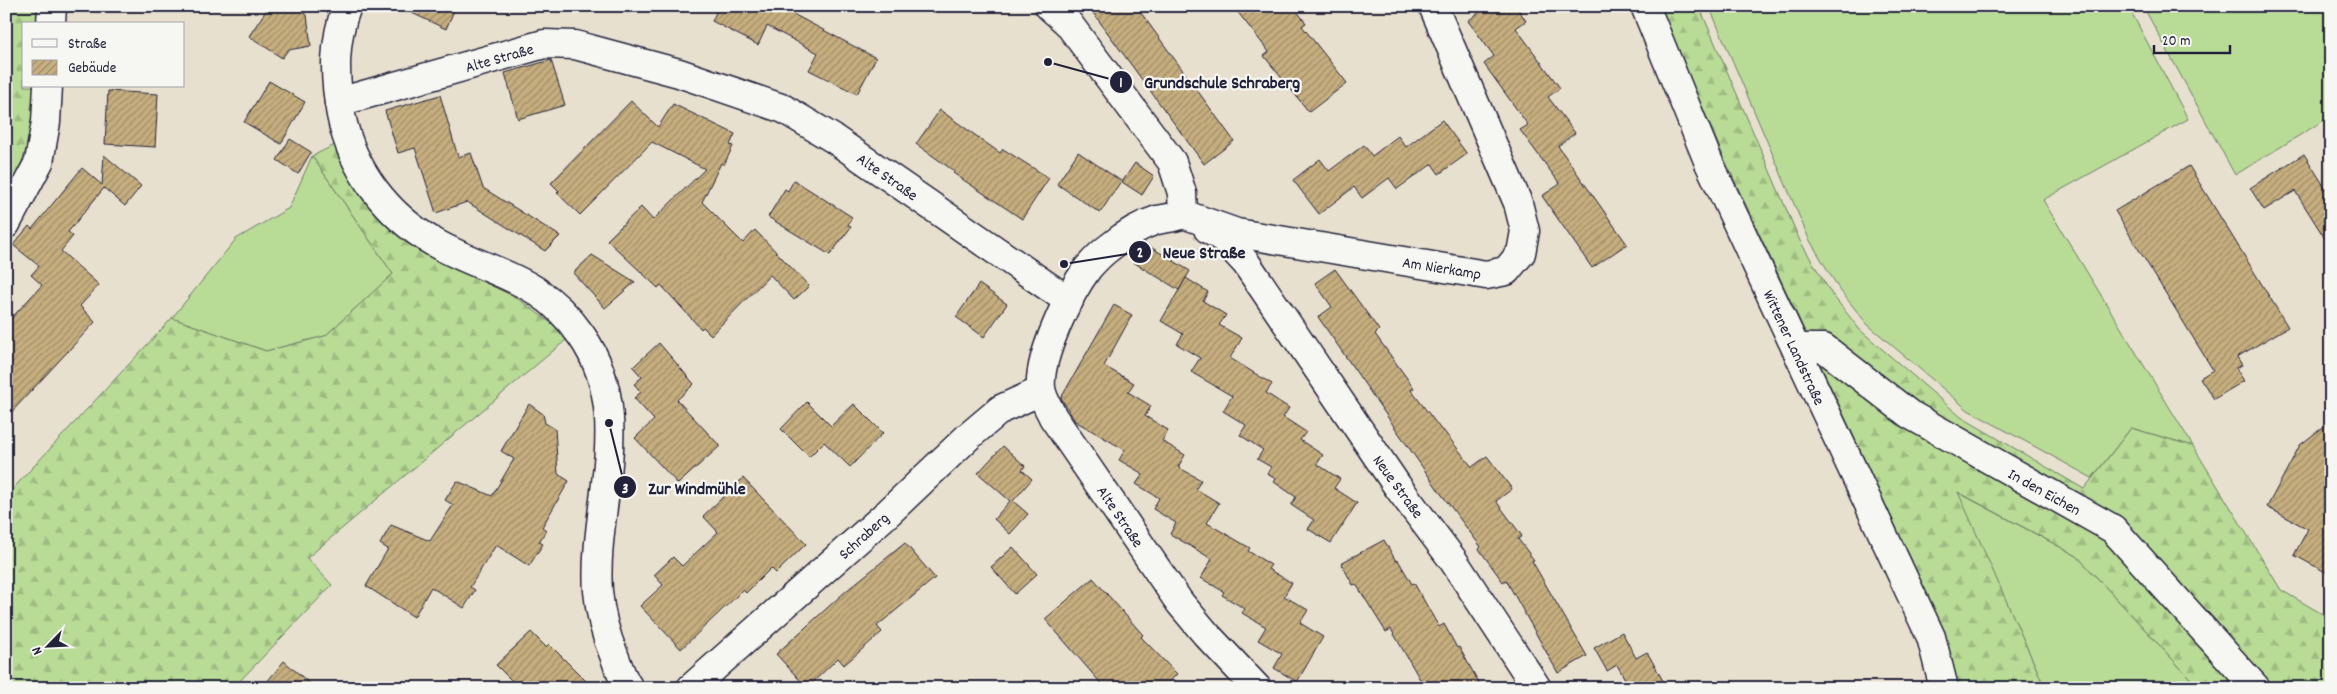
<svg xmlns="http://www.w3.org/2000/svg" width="2337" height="694" viewBox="0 0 2337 694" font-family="Dekko,sans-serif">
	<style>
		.grass { fill: #b8db95; stroke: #6d7e68 }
		.forest { fill: url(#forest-firs); stroke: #6d7e68 }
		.building { fill: url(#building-hatch); stroke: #22223b }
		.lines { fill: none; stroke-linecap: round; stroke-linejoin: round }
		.minor-casing { stroke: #22223b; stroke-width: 31 }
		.major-casing { stroke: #22223b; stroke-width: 31 }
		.minor { stroke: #f6f6f2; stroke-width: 28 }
		.major { stroke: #f6f6f2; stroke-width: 28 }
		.labels { text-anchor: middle; stroke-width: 4.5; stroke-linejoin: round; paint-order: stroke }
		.street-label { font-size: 16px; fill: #22223b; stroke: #f6f6f2 }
		.leader { fill: none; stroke: #22223b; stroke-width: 2 }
		.callout-dot { fill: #22223b; stroke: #f6f6f2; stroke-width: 2 }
		.mark-label { font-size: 15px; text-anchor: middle; font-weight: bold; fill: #fff }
		.callout-label { font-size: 18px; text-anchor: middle; font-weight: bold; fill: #22223b; stroke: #f6f6f2; stroke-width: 4.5; stroke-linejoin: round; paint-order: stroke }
	</style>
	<defs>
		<pattern id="forest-firs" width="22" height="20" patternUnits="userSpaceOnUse" patternTransform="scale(1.25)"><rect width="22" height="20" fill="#b8db95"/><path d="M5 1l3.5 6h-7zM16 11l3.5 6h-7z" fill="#9ebc81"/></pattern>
		<pattern id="building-hatch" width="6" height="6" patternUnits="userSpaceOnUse" patternTransform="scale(1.25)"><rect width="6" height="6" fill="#c6ae7e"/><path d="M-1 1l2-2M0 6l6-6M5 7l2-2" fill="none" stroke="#a08d68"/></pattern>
	</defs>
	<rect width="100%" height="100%" fill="#e8e0cf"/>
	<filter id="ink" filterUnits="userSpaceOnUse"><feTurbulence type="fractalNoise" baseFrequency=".02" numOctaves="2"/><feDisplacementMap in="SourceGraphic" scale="10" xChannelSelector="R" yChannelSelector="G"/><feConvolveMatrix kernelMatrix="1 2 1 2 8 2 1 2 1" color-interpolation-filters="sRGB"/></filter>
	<g filter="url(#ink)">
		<g class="grass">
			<path d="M1709,6H2128L2188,119L2043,200L2193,446L2131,428L2092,478L1968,410L1867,324L1839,289L1809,239Z"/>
			<path d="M2143,6H2331V116L2235,175Z"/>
			<path d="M312,156L393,274L325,336L266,351L172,318L236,239L289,208Z"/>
			<path d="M1957,492L2077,556L2199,688H2045Z"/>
		</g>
		<g class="forest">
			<path d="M6,6H38L37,24H24V86H34C31,129 29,157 6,194Z"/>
			<path d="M1659,6H1699L1800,241L1831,293L1860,330L1961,417L2084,489L2131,428L2193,446L2281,590L2331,619V688H2199L2077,556L1958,492L2045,688H1958L1945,632L1724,158Z"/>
			<path d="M345,140L451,266L517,298L559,329L566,340L307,558L332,585L233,688H6V496L172,318L266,351L325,336L393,274L312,156Z"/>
		</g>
		<g class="building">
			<path d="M269,6H293L307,15L311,46L288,50L282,58L249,36Z"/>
			<path d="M397,6H456L446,29Z"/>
			<path d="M719,6H778L876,58L857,94L809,70L818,53L767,26L758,45L712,21Z"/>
			<path d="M1088,6H1136L1234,141L1204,164Z"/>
			<path d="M1233,6H1293L1306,23L1302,26L1347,83L1309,112L1264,56L1269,52Z"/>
			<path d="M1487,6H1516L1526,21L1516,28L1560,88L1548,97L1575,133L1558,146L1627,244L1592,268L1542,196L1560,184L1520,130L1528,125L1484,64L1494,56L1468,21Z"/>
			<path d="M551,60L565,105L518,119L505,73Z"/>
			<path d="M269,81L305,102L281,144L244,122Z"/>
			<path d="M108,91L158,94L155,147L105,144Z"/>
			<path d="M440,95L458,157L471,153L483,188L560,236L545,251L467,202L436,213L415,148L398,153L385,111Z"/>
			<path d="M631,101L658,127L673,104L735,134L730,145L733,146L724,165L721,163L702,202L743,243L755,230L809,286L794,300L770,275L711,335L703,327L701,329L661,285L658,288L607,240L641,207L653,220L705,169L652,142L580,215L557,193L559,191L551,183Z"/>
			<path d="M940,110L1000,153L1003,149L1049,178L1022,219L953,173L954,171L916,144Z"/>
			<path d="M1442,120L1467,154L1439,174L1432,164L1397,189L1389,178L1362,198L1354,187L1319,214L1293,180L1320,159L1329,171L1364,145L1372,156L1398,136L1406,147Z"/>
			<path d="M290,139L311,152L298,174L277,160Z"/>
			<path d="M1078,152L1121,181L1100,213L1057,184Z"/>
			<path d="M2304,154L2331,197V248L2295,191L2264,210L2250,188Z"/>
			<path d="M104,155L141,186L125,206L104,188L68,232L73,236L61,251L99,285L80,306L95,322L6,418V324L42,285L31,275L39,266L13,245L29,226L32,229L82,168L102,185Z"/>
			<path d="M1135,163L1154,176L1142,195L1122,182Z"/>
			<path d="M2189,166L2288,327L2237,357L2242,365L2236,368L2244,381L2214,399L2200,378L2213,370L2115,211Z"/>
			<path d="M794,180L852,217L848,225L851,227L830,255L768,217L785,189L788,191Z"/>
			<path d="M1144,243L1190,271L1179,290L1133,262Z"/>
			<path d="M592,255L635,282L605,308L573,273Z"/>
			<path d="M1335,269L1379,330L1375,334L1414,388L1411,390L1442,431L1443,430L1472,467L1487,456L1512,489L1496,501L1522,536L1518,539L1534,560L1532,561L1587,656L1558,673L1506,580L1503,582L1479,549L1481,547L1439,491L1318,317L1332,307L1315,283Z"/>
			<path d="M1186,278L1208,292L1203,301L1226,315L1219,325L1242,338L1230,358L1272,384L1266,393L1289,408L1283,417L1306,432L1300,440L1323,455L1317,464L1340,479L1334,488L1357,503L1331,543L1308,529L1314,520L1291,505L1296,497L1274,482L1276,479L1267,474L1271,467L1257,459L1263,450L1240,435L1246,425L1223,411L1232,396L1191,372L1200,358L1177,344L1183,334L1161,321Z"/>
			<path d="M979,284L1007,304L984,337L956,317Z"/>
			<path d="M1114,305L1132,315L1104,366L1134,383L1128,392L1151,406L1145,416L1168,430L1162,441L1185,455L1178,467L1201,480L1196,489L1219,503L1207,523L1250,548L1248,551L1271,565L1268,569L1292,583L1284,596L1308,610L1300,623L1323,637L1297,682L1274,668L1282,654L1258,640L1266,627L1242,613L1245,609L1222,595L1224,592L1201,578L1212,559L1170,534L1176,523L1153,509L1159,498L1136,484L1143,474L1119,460L1125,450L1075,421L1061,398Z"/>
			<path d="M659,343L694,384L677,400L720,446L678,484L635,438L654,420L634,398L641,392L634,384L642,377L633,367Z"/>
			<path d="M807,402L831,426L854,404L883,433L850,467L824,442L809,457L781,429Z"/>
			<path d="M529,404L543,414L545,423L555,429L558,474L569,481L542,527L546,530L539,542L543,544L529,566L496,545L470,587L475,590L464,608L431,587L414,617L366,586L388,549L380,544L391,525L430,541L453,505L445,500L457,481L492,496L514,459L501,451Z"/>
			<path d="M2331,421V575L2294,555L2308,529L2267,507L2300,445Z"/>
			<path d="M1003,446L1025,466L1022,470L1032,479L1013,501L1028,514L1010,534L994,519L1010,501L978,473Z"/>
			<path d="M743,478L806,544L776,573L771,568L746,593L743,590L681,649L640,606L663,585L654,575L673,557L682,566L718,532L703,516Z"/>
			<path d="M1384,540L1396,561L1398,560L1412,584L1414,583L1439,627L1444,624L1457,648L1459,647L1482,688H1425L1391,629L1386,632L1356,584L1353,585L1341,563Z"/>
			<path d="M905,543L935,578L877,626L882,632L844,665L838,658L807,688L776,654L846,591Z"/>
			<path d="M1013,547L1037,574L1015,594L991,567Z"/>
			<path d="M1093,578L1143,635L1141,637L1177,674L1163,688H1105L1045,619Z"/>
			<path d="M531,632L546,647L549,644L593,688H519L496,665Z"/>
			<path d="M1622,632L1636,658L1647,652L1667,688H1630L1617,665L1607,671L1594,648Z"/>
			<path d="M284,661L315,688H262Z"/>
		</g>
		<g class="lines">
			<defs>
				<g id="minor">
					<path d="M347,6C333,42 334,77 341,115C352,169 386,215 435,243C492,275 539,275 581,335C637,414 592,506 598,591C600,613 605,634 614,655C618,666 622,678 629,688"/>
					<path d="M1049,6L1068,23L1172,162L1182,193L1183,214"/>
					<path d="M51,24L52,6"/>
					<path d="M339,102L544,44L575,45L679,73L784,109L834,139L1069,301"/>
					<path d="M1183,214L1237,233L1486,275L1506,271L1521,253L1525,231L1518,203L1433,6"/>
					<path d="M1183,214C1174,218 1166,218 1157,220C1141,225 1123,236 1110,247C1103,252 1094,261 1088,268C1069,293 1038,358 1041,388C1042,398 1049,408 1053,417L1180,603L1206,634L1257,688"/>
					<path d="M6,224L39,162L46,122L48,86"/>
					<path d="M1208,229L1223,238L1246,263L1398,487L1453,560L1537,688"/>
					<path d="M1796,348H1824L1909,414L2113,529L2256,688"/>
					<path d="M691,688L889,512L969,436L1001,409L1041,391"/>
				</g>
				<path id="major" d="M1645,6L1709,163L1931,637L1944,688"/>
			</defs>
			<use href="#minor" class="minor-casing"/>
			<use href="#major" class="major-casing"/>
			<use href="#minor" class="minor"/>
			<use href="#major" class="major"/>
		</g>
	</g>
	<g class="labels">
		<g class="street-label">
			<text transform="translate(499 57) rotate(-16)" y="6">Alte Straße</text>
			<text transform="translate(888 176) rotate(35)" y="6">Alte Straße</text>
			<text transform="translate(1442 267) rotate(9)" y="6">Am Nierkamp</text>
			<text transform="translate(1795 347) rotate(65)" y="6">Wittener Landstraße</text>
			<text transform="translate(1399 486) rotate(54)" y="6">Neue Straße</text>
			<text transform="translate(2045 491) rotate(29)" y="6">In den Eichen</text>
			<text transform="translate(1121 516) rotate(56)" y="6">Alte Straße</text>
			<text transform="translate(863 535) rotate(-42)" y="6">Schraberg</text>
		</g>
	</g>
	<path class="leader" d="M1048 62L1121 82M1064 264L1140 252M609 423L625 487"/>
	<g class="callout-dot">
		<circle cx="1048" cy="62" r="5"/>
		<circle cx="1064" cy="264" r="5"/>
		<circle cx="609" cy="423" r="5"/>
		<circle cx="1121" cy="82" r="12"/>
		<circle cx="1140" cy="252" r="12"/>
		<circle cx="625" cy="487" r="12"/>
	</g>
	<g class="mark-label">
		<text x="1121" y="87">1</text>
		<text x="1140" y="257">2</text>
		<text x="625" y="493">3</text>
	</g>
	<g class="callout-label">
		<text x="1222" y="88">Grundschule Schraberg</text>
		<text x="1204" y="258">Neue Straße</text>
		<text x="697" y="494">Zur Windmühle</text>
	</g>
	<rect width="2337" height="694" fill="none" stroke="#f6f6f2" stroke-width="25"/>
	<rect x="12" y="12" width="2312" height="669" fill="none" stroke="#22223b" stroke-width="2" filter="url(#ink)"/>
	<rect x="22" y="22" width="162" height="65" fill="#f6f6f2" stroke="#a1a1a9"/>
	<rect x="32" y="39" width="25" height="8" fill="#f6f6f2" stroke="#a1a1a9"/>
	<text x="68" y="48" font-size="15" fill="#22223b">Straße</text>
	<rect x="32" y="60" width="25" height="15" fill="url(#building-hatch)" stroke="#a1a1a9"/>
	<text x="68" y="72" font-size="15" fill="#22223b">Gebäude</text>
	<g transform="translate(48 646) rotate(246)" stroke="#f6f6f2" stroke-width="4" paint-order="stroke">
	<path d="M0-4L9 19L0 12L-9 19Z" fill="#22223b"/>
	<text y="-8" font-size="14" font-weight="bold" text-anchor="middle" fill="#22223b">N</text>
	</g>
	<path d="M2154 45v8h76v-8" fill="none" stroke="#22223b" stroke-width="2.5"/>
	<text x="2162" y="45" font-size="15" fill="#22223b" stroke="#f6f6f2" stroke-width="4" paint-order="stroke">20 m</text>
</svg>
